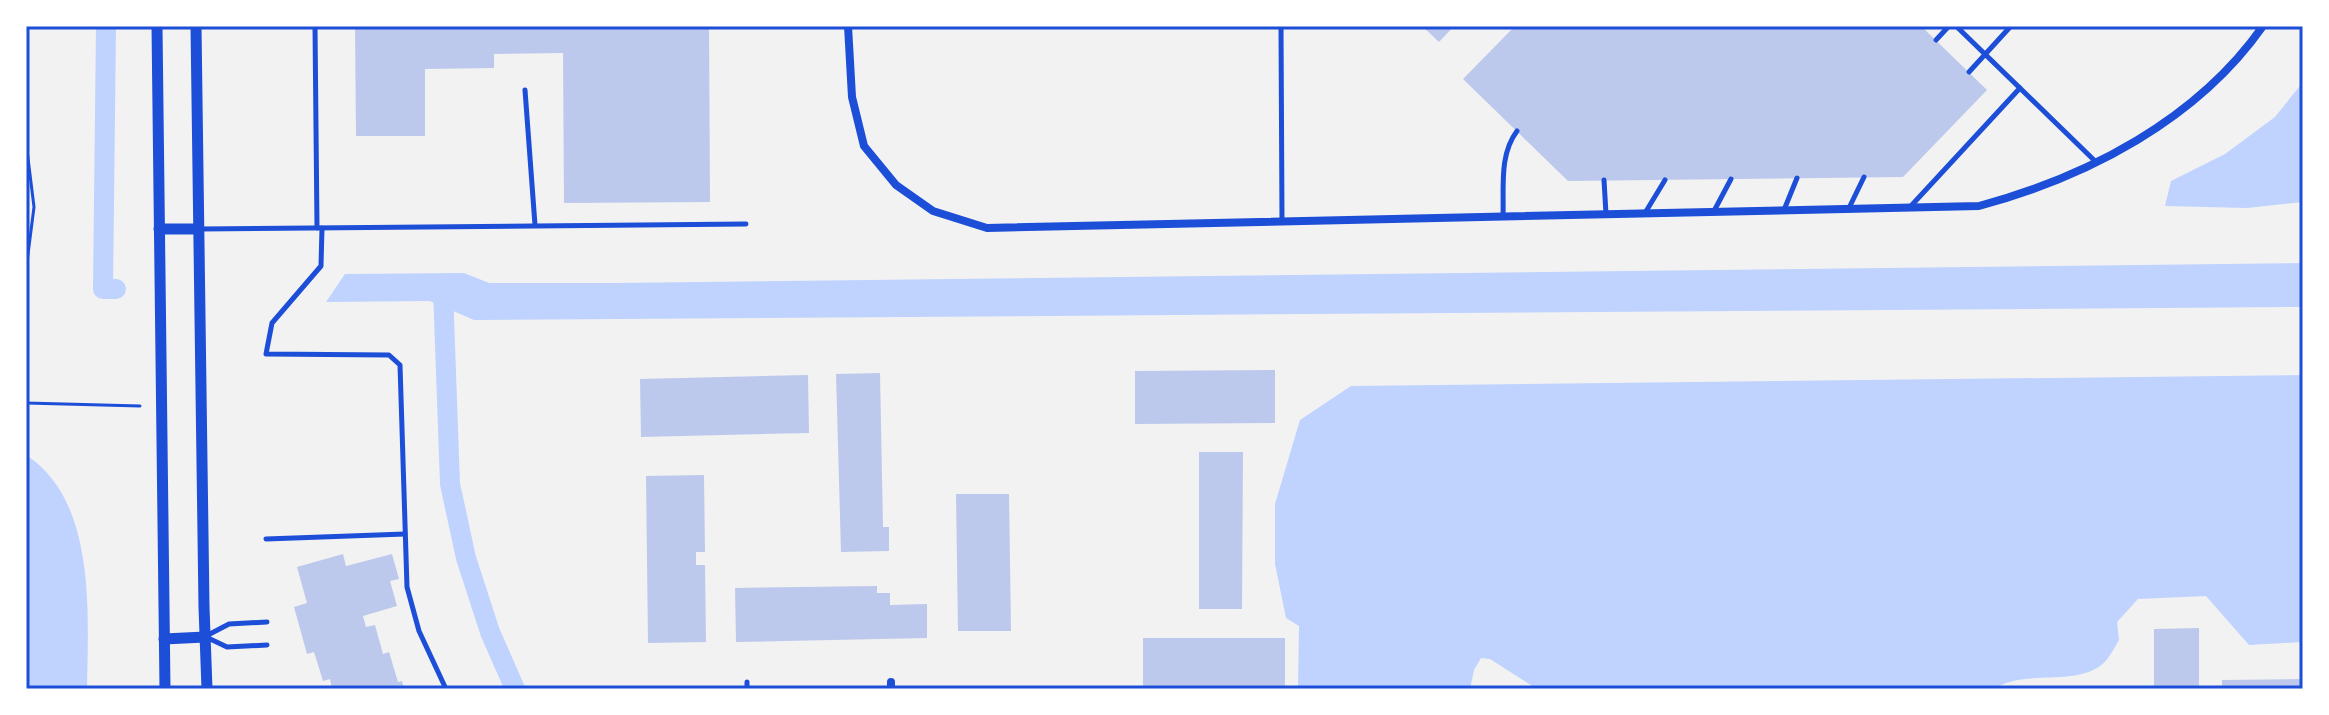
<svg xmlns="http://www.w3.org/2000/svg" width="2329" height="715" viewBox="0 0 2329 715" font-family="Figtree,sans-serif">
	<style>
		.water { fill: #bfd3fe }
		.lines { fill: none; stroke-linecap: round; stroke-linejoin: round }
		.canal { stroke: #bfd3fe; stroke-width: 20 }
		.building { fill: #bdc9ec }
		.path { stroke: #1d4ed8; stroke-width: 3 }
		.service { stroke: #1d4ed8; stroke-width: 5 }
		.minor { stroke: #1d4ed8; stroke-width: 8 }
		.tertiary { stroke: #1d4ed8; stroke-width: 11 }
		.neatline { fill: none; stroke: #1d4ed8; stroke-width: 3 }
	</style>
	<rect width="100%" height="100%" fill="#f2f2f2"/>
	<g class="water">
		<path d="M2303,82V202L2247,208L2165,206L2171,181L2225,154L2275,117Z"/>
		<path d="M2303,263V307L474,320L430,301L326,302L345,274L464,273L489,283H614Z"/>
		<path d="M2303,375V642L2249,645L2206,596L2138,599L2117,622L2119,640C2114,648 2108,661 2100,666C2073,686 2023,669 1994,689H1537L1490,659L1481,658L1474,670L1470,689H1298L1299,626L1286,618L1275,564V504L1300,420L1351,386Z"/>
		<path d="M26,455C97,501 88,615 87,689H26Z"/>
	</g>
	<g class="lines">
		<g class="canal">
			<path d="M106,26L103,289H116"/>
			<path d="M443,289L450,484L466,558L490,632L515,689"/>
		</g>
	</g>
	<g class="building">
		<path d="M355,26H709L710,202L564,203L563,53L494,54V68L425,69V136H356Z"/>
		<path d="M1422,26H1454L1439,42Z"/>
		<path d="M1515,26H1921L1987,90L1903,177L1568,181L1463,79Z"/>
		<path d="M1275,370V423L1135,424V371Z"/>
		<path d="M880,373L883,527H889V551L841,552L836,374Z"/>
		<path d="M808,375L809,433L641,437L640,379Z"/>
		<path d="M1199,452H1243L1242,609H1199Z"/>
		<path d="M704,475L705,552H696V565H705L706,642L648,643L646,476Z"/>
		<path d="M956,494H1009L1011,631H958Z"/>
		<path d="M343,554L346,566L392,554L399,579L390,581L397,606L363,616L366,627L375,625L383,654L389,652L398,682L402,681L404,689H332L330,679L323,681L314,652L307,654L294,607L307,603L297,567Z"/>
		<path d="M877,586V593H890V605L927,604V638L736,642L735,588Z"/>
		<path d="M2199,628V689H2154V629Z"/>
		<rect x="1143" y="638" width="142" height="51"/>
		<path d="M2303,679V689H2222V680Z"/>
	</g>
	<g class="lines">
		<g class="path">
			<path d="M26,142L34,207L26,270"/>
			<path d="M26,403L140,406"/>
		</g>
		<g class="service">
			<path d="M315,26L317,228"/>
			<path d="M1281,26L1282,222"/>
			<path d="M1956,26L2096,162"/>
			<path d="M1936,40L1949,26"/>
			<path d="M1969,72L2011,26"/>
			<path d="M525,90L535,225"/>
			<path d="M1604,180L1606,214"/>
			<path d="M1910,207L2020,88"/>
			<path d="M1849,208L1864,177"/>
			<path d="M1784,210L1797,178"/>
			<path d="M1714,211L1731,179"/>
			<path d="M1645,213L1665,180"/>
			<path d="M1503,216C1504,187 1499,155 1517,131"/>
			<path d="M322,228L321,266L272,323L266,354L389,355L400,365L407,587L419,631L446,689"/>
			<path d="M200,229L746,224"/>
			<path d="M266,539L405,534"/>
			<path d="M206,636L229,624L267,622"/>
			<path d="M206,637L227,647L267,645"/>
			<path d="M747,682V689"/>
		</g>
		<g class="minor">
			<path d="M848,26L852,97L864,146L896,185L933,211L987,228L1979,206C2087,177 2197,120 2263,26"/>
			<path d="M891,682V689"/>
		</g>
		<g class="tertiary">
			<path d="M157,26L165,689"/>
			<path d="M196,26L204,607L207,689"/>
			<path d="M159,229H199"/>
			<path d="M164,639L205,637"/>
		</g>
	</g>
	<rect width="2329" height="715" fill="none" stroke="#ffffff" stroke-width="56"/>
	<rect x="28" y="28" width="2273" height="659" class="neatline"/>
</svg>
